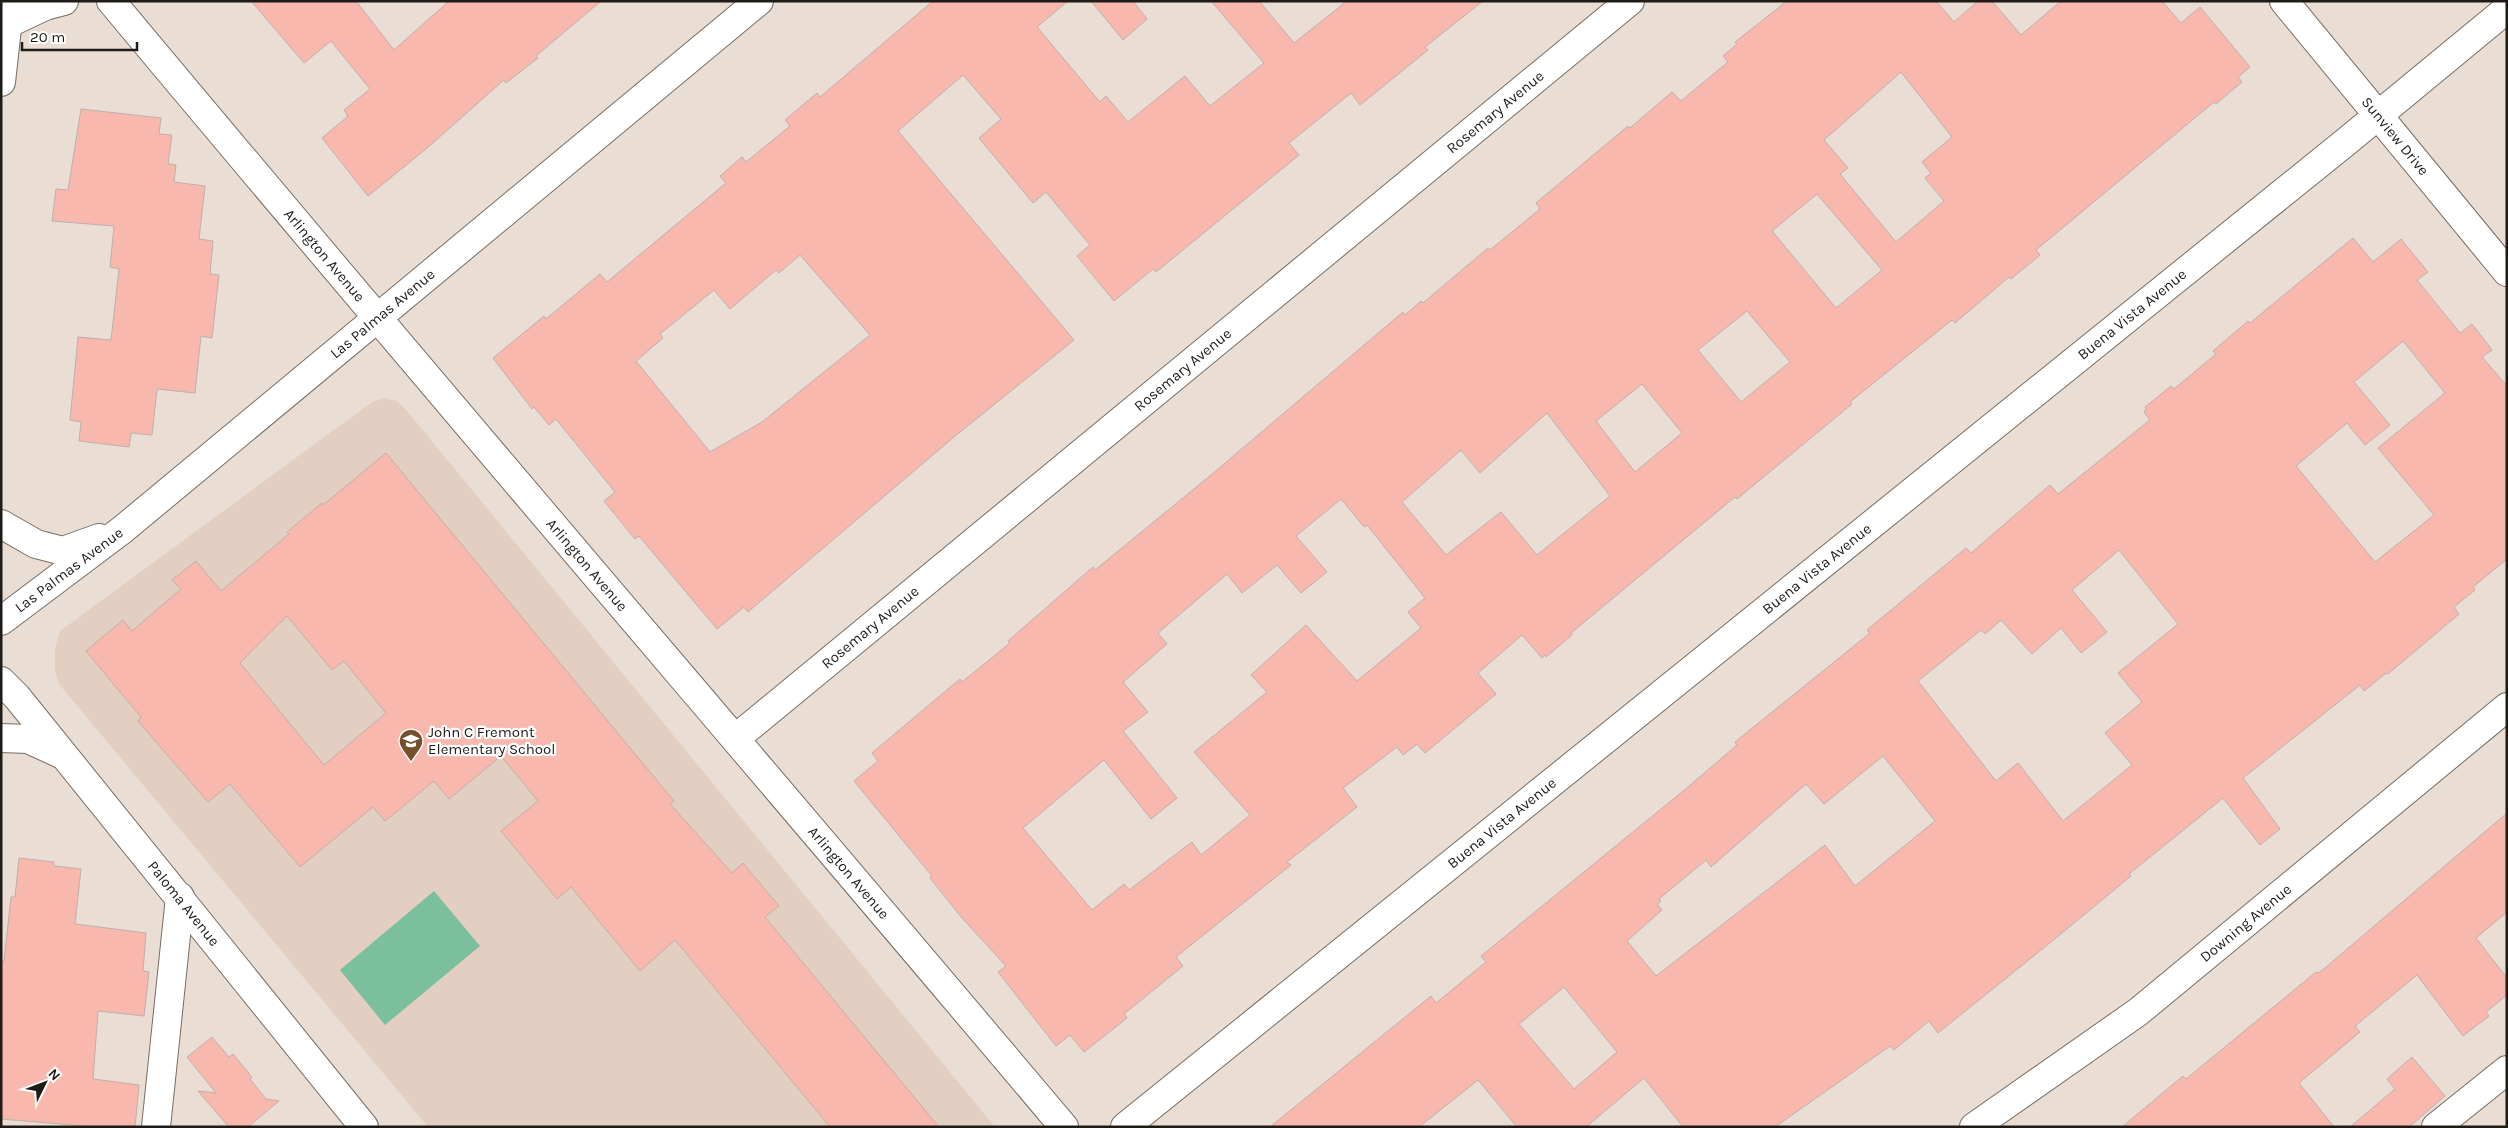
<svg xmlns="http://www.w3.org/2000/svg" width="2508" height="1128" viewBox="0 0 2508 1128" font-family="Karla,sans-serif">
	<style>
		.built { fill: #e2cfc1 }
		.green { fill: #7cbf9f }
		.building { fill: #f8b8ae; stroke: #bfafac; fill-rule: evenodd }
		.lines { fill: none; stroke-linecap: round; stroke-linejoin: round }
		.minor-casing { stroke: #776d64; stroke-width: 30 }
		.major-casing { stroke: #776d64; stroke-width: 30 }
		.minor { stroke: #fff; stroke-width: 28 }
		.major { stroke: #fff; stroke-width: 28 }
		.labels { text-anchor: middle; stroke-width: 4.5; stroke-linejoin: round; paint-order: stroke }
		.street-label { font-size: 15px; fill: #1f1b17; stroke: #fff }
		.poi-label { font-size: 15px; fill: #1f1b17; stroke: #fff; text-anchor: start }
	</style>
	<rect width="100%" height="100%" fill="#eaddd3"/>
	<path class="built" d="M384,398L397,401L408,412L995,1127H428L59,684L55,671V649L60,631L372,402Z"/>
	<path class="green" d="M434,891L480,946L385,1025L340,970Z"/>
	<g class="building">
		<path d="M251,1H356L394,50L449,1H601L536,56L538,58L506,83L504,80L426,149L368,196L322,138L348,116L344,110L370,89L331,41L304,63Z"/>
		<path d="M933,1H1068L1037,27L1100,102L1106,96L1128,122L1185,76L1210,106L1264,63L1211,1H1259L1294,43L1347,1H1483L1425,47L1428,50L1360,105L1351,93L1289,143L1299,155L1156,272L1153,269L1114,301L1077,256L1090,245L1046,192L1033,203L979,138L1001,119L963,75L898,131L1074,340L954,437L748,612L744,607L717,629L639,536L635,539L604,501L615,492L556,419L549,425L534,407L532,409L493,358L544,316L546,319L600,274L607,282L726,183L720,176L742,157L746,162L790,126L785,120L817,93L820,97ZM800,255L870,335L762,422L710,452L636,361L663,338L660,334L714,290L730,309L776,270L779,273Z"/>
		<path d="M1091,1H1133L1147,19L1123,40Z"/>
		<path d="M1787,1H1936L1954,22L1978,1H1992L2021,35L2061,1H2162L2181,23L2200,7L2250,67L2238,77L2242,82L2216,104L2214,102L2036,250L2040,255L2011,279L2009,277L1955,323L1952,320L1850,402L1852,404L1737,499L1735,497L1571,633L1572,635L1546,657L1545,655L1542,658L1522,635L1478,673L1496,694L1425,753L1417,744L1403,755L1397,747L1343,788L1357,807L1287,862L1291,865L1176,957L1183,966L1124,1014L1127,1018L1084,1052L1070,1035L1056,1046L998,972L1006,966L962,918L930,878L932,876L854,781L878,761L872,753L960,679L962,682L1010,643L1008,641L1093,567L1095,570L1211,475L1403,312L1405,315L1421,301L1423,303L1488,248L1490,250L1540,209L1536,203L1628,126L1630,128L1672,92L1681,101L1728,62L1723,56L1737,44L1735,42ZM1901,72L1952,137L1922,162L1931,173L1925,178L1944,201L1896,242L1840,174L1848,168L1824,140ZM1817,194L1882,270L1836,308L1772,231ZM1747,311L1790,362L1741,402L1698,350ZM1642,384L1682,433L1635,472L1596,421ZM1547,413L1610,496L1537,555L1501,512L1446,555L1402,502L1461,450L1480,473ZM1341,499L1364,527L1367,525L1425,598L1408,612L1421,628L1357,681L1306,625L1251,675L1267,692L1194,752L1250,815L1201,855L1192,842L1129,890L1124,884L1092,910L1023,828L1104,760L1151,819L1177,798L1123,731L1148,712L1123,682L1167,644L1158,633L1227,574L1242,593L1277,565L1301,593L1327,572L1296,536Z"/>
		<path d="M81,109L161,118L159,134L172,135L168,164L176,165L174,182L205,186L199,239L213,241L210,274L219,275L212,338L201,336L195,393L157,389L152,435L131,433L129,447L79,441L81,422L70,420L78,337L111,340L119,269L110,267L114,226L52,221L56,189L68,190Z"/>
		<path d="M2353,238L2373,262L2401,239L2428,272L2417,280L2460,333L2472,324L2492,350L2482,357L2507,386V559L2473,587L2475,590L2454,607L2459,614L2388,674L2386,673L2364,691L2360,685L2243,778L2280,829L2260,845L2223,798L2129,874L2131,876L2051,942L1938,1033L1929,1021L1894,1050L1890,1046L1775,1127H1683L1644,1078L1586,1127H1517L1478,1080L1419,1127H1270L1431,996L1436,1003L1486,962L1481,956L1688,787L1737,745L1735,742L1870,633L1867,630L1966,548L1971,553L2050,485L2058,494L2150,420L2144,412L2146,410L2145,407L2171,386L2174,389L2216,354L2213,351L2248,321L2250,323ZM2403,341L2445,393L2378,448L2434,515L2375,562L2296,466L2347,423L2365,445L2390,425L2354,382ZM2119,550L2178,624L2118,673L2142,702L2105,733L2132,765L2063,821L2018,763L1996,781L1918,681L1981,630L1985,634L2001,620L2032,654L2061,628L2081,653L2107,632L2072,590ZM1883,756L1935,821L1855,886L1825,845L1656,976L1627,941L1662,910L1657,904L1661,901L1659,899L1706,860L1711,867L1806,784L1824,804ZM1564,987L1617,1052L1574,1089L1519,1024Z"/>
		<path d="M386,453L674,801L670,804L732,873L743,863L779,906L765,917L939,1127H830L675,940L640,971L571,887L557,899L501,831L538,801L501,756L449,799L434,781L385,821L373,807L300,867L230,784L208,802L138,721L141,717L86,651L123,620L132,631L181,589L172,580L196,561L221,591L289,534L287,532L322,503L323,505ZM287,616L332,670L344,661L386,713L324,765L240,663Z"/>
		<path d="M2507,813V912L2476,938L2507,978V995L2486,1012L2489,1016L2463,1036L2417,975L2355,1026L2360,1032L2299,1083L2334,1127H2122L2183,1076L2186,1079L2316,972L2319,973Z"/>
		<path d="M19,858L54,862V866L81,869L75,924L146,933L143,971L149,972L144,1016L98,1011L93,1079L139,1085L135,1127H96L1,1119V961H4L11,897H15Z"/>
		<path d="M212,1037L229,1057L233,1054L252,1077L250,1079L266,1099L279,1101L248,1127H229L198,1091L216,1093L187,1057Z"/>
		<path d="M2412,1057L2445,1096L2409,1127H2350L2395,1089L2387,1079Z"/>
	</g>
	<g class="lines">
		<defs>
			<g id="minor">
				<path id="s1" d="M111,1C426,379 747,751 1064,1127"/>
				<path id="s2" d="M2284,1L2507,272"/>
				<path d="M7,24L45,6L64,1"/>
				<path d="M1,524L36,544L63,551L99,538"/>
				<path id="s3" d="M1,621L122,530L759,1"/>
				<path id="s4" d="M1,681L17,697L364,1127"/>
				<path d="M1,738L28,739L61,754"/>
				<path id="s5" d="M736,738L1630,1"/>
				<path d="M156,1127L180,897"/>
				<path id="s6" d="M1125,1127L2347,141L2507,9"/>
				<path id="s7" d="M1974,1127L2138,1012L2507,707"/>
				<path d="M2436,1127L2507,1070"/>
			</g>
			<path id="major" d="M1,82L10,1"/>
		</defs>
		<use href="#minor" class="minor-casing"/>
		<use href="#major" class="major-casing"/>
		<use href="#minor" class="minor"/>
		<use href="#major" class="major"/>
	</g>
	<defs>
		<symbol id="school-pin" viewBox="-11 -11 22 30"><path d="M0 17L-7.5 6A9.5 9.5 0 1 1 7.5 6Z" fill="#75502b" stroke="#fff"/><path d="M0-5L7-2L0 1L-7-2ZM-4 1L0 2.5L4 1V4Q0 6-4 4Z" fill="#fff"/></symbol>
	</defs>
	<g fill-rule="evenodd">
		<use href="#school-pin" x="397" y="727" width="28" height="38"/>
	</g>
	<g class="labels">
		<g class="street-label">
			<text dy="5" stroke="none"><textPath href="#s5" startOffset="984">Rosemary Avenue</textPath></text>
			<text dy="5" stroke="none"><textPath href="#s2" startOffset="175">Sunview Drive</textPath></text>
			<text dy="5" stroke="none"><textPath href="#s1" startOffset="332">Arlington Avenue</textPath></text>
			<text dy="5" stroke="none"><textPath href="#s3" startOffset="490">Las Palmas Avenue</textPath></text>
			<text dy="5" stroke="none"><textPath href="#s6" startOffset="1294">Buena Vista Avenue</textPath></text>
			<text dy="5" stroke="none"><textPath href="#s5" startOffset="579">Rosemary Avenue</textPath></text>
			<text dy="5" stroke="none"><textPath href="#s1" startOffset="738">Arlington Avenue</textPath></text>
			<text dy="5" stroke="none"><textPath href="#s6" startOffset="889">Buena Vista Avenue</textPath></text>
			<text dy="5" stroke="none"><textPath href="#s3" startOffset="85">Las Palmas Avenue</textPath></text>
			<text dy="5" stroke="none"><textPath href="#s5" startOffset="174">Rosemary Avenue</textPath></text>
			<text dy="5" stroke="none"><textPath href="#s6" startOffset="484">Buena Vista Avenue</textPath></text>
			<text dy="5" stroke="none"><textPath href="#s1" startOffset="1142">Arlington Avenue</textPath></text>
			<text dy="5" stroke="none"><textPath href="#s4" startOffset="288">Paloma Avenue</textPath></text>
			<text dy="5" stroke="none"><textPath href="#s7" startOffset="340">Downing Avenue</textPath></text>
		</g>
		<g class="poi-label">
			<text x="428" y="737">John C Fremont<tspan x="428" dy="17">Elementary School</tspan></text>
		</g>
	</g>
	<rect width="2508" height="1128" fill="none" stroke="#1f1b17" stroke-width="5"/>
	<g transform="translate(45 1083) rotate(48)" stroke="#ffffff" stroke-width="4" paint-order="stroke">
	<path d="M0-4L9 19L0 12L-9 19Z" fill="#1f1b17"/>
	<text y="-8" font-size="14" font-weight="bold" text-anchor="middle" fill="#1f1b17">N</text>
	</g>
	<path d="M22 42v8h115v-8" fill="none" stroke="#1f1b17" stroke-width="2.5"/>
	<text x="30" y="42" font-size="15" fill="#1f1b17" stroke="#ffffff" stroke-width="4" paint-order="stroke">20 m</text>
</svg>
